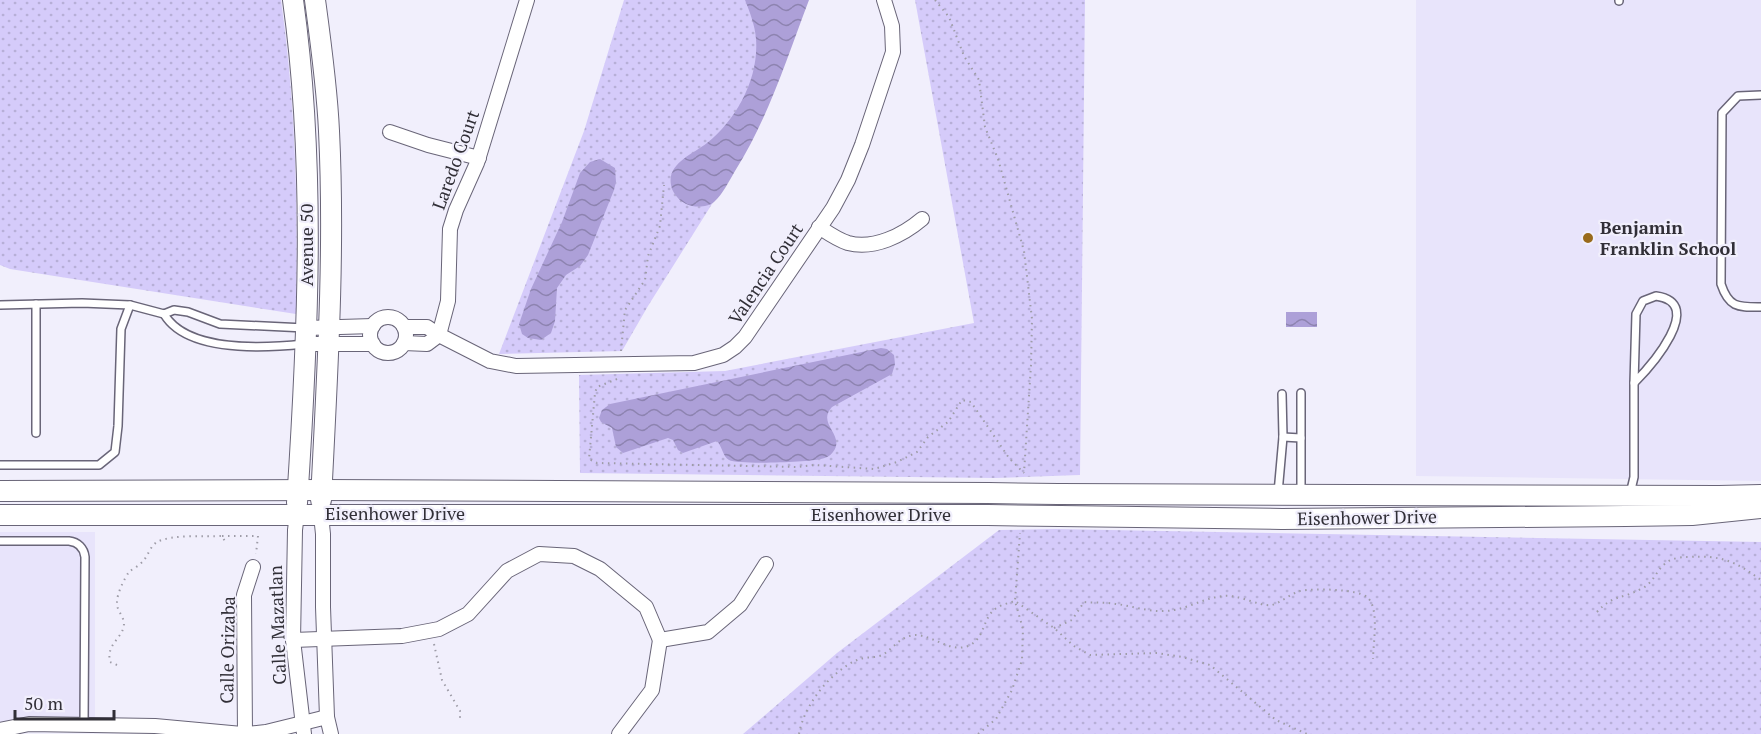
<svg xmlns="http://www.w3.org/2000/svg" width="1761" height="734" viewBox="0 0 1761 734" font-family="'PT Serif',serif">
	<style>
		.built { fill: #e8e4fb }
		.grass { fill: url(#grass-dots) }
		.water { fill: url(#water-waves) }
		.lines { fill: none; stroke-linecap: round; stroke-linejoin: round }
		.service-casing { stroke: #696578; stroke-width: 10 }
		.minor-casing { stroke: #696578; stroke-width: 16 }
		.secondary-casing { stroke: #696578; stroke-width: 22 }
		.path { stroke: #9e9ca7; stroke-width: 2; stroke-dasharray: 1.5 4.5; stroke-linecap: butt }
		.service { stroke: #fff; stroke-width: 7 }
		.minor { stroke: #fff; stroke-width: 14 }
		.secondary { stroke: #fff; stroke-width: 20 }
		.secondary-bridge-casing { stroke: #696578; stroke-width: 22; stroke-linecap: butt }
		.secondary-bridge { stroke: #fff; stroke-width: 20 }
		.poi-dot { fill: #996a1b; stroke: #f1effc; stroke-width: 2 }
		.labels { text-anchor: middle; stroke-width: 4.5; stroke-linejoin: round; paint-order: stroke }
		.street-label { font-size: 18px; fill: #312f37; stroke: #f1effc }
		.poi-label { font-size: 18px; font-weight: bold; fill: #312f37; stroke: #f1effc; text-anchor: start }
	</style>
	<defs>
		<pattern id="grass-dots" width="8" height="8" patternUnits="userSpaceOnUse" patternTransform="scale(1.5)"><rect width="8" height="8" fill="#d5cbfa"/><path d="M2 2h.1M6 6h.1" fill="none" stroke="#b7afd7" stroke-width="1.8" stroke-linecap="round"/></pattern>
		<pattern id="water-waves" width="16" height="10" patternUnits="userSpaceOnUse" patternTransform="scale(1.5)"><rect width="16" height="10" fill="#ada0d8"/><path d="M0 5q4-4 8 0t8 0" fill="none" stroke="#8d83b0"/></pattern>
	</defs>
	<rect width="100%" height="100%" fill="#f1effc"/>
	<g class="built">
		<path d="M1416,0H1761V481L1416,476Z"/>
		<path d="M0,532H95V718H15L0,723Z"/>
	</g>
	<g class="grass">
		<path d="M0,0H281C296,107 298,206 296,314L10,269L0,265Z"/>
		<path d="M624,0H808L744,153L648,306L622,351L499,354L584,131Z"/>
		<path d="M915,0H1085L1080,475L995,478L580,473L579,375L725,371L974,323Z"/>
		<path d="M1055,529L1761,542V734H743L837,653L999,530Z"/>
	</g>
	<g class="water">
		<path d="M745,0H809C787,58 768,119 735,171C729,181 723,194 714,202C708,207 699,207 692,206C683,204 676,198 672,189C664,164 692,155 707,143C737,119 759,78 756,39C755,25 750,13 745,0Z"/>
		<path d="M600,159L615,168L616,182L614,190L588,255L580,266L566,275L557,288L555,321L551,333L541,340L528,338L522,334L519,324L531,289L562,222L580,173L590,162Z"/>
		<rect x="1286" y="312" width="31" height="15"/>
		<path d="M881,348L887,349L894,355L895,364L892,374L832,407C816,424 846,435 833,452C830,456 826,458 821,459C809,462 739,465 729,460C723,457 722,446 717,441L683,453L678,450L673,440L668,438L623,453L616,447L612,428L601,422L599,418L602,410L610,404Z"/>
	</g>
	<g class="lines">
		<defs>
			<g id="service">
				<path d="M1619,0V1"/>
				<path d="M1761,95L1738,96L1722,113L1721,284C1729,308 1738,307 1761,307"/>
				<path d="M1656,296C1707,303 1650,367 1634,383L1636,314L1643,301Z"/>
				<path d="M36,304V433"/>
				<path d="M0,305L82,303L130,305L164,314L174,310L188,312L220,324L305,328"/>
				<path d="M164,314C187,353 266,348 304,344"/>
				<path d="M1301,393V493"/>
				<path d="M1283,437L1301,438"/>
				<path d="M0,465H99L115,452L118,426L121,329L130,305"/>
				<path d="M1278,493L1283,437L1282,394"/>
				<path d="M1630,494L1634,477V383"/>
				<path d="M0,541H69C78,542 84,548 85,557L84,725"/>
			</g>
			<g id="minor">
				<path d="M390,132L428,145L479,158"/>
				<path d="M819,227C828,233 838,240 848,243C874,250 903,235 922,219"/>
				<circle cx="388" cy="335" r="18"/>
				<path d="M404,327H427L439,335L490,361L516,366L694,363L723,355L735,347L745,337L833,208L848,180L862,145L893,52L892,26L884,0"/>
				<path d="M307,328L373,326"/>
				<path d="M439,335L448,301L450,229L456,210L477,163L527,0"/>
				<path d="M404,343L427,344L439,335"/>
				<path d="M306,344H373"/>
				<path d="M297,514L295,530L293,640L304,734"/>
				<path d="M321,515L323,534V607L327,717L331,734"/>
				<path d="M293,640L402,636L439,629L468,614L507,571L539,554L574,556L600,569L646,607L660,640"/>
				<path d="M660,640L708,632L740,605L766,564"/>
				<path d="M0,730L29,724L155,726L242,734"/>
				<path d="M245,734L244,595L253,567"/>
				<path d="M247,734L266,732L327,717"/>
				<path d="M619,734L652,690L660,640"/>
			</g>
			<g id="secondary">
				<path d="M293,0C316,166 308,336 297,503"/>
				<path d="M315,0C321,44 327,87 329,131C335,254 327,378 321,500"/>
				<path d="M0,491L322,490L988,493"/>
				<path d="M1058,494L1719,496L1761,495"/>
				<path d="M0,515H988"/>
				<path d="M1060,516L1282,519L1626,516L1692,515L1761,508"/>
			</g>
		</defs>
		<use href="#service" class="service-casing"/>
		<use href="#minor" class="minor-casing"/>
		<use href="#secondary" class="secondary-casing"/>
		<g class="path">
			<path d="M935,0L949,17L964,56L979,80L985,127L998,159L1024,251L1032,319L1031,365L1024,473"/>
			<path d="M621,351L625,310L645,280L648,256L660,226L664,185"/>
			<path d="M617,379L597,387L595,393L589,459L597,463L797,467L815,465L874,469L897,462L917,452L928,437L948,422L962,400L971,402L1009,458L1024,473"/>
			<path d="M222,536H258L256,554"/>
			<path d="M1597,612C1612,595 1622,599 1641,589C1654,583 1656,570 1666,563C1672,558 1681,557 1688,557C1721,555 1735,561 1761,580"/>
			<path d="M1054,628L1072,620L1084,602C1095,603 1106,602 1116,604C1133,606 1148,612 1166,611C1186,610 1203,598 1223,596C1240,594 1259,607 1272,605C1280,603 1290,594 1300,591C1313,588 1357,589 1367,597C1380,608 1373,644 1373,659"/>
			<path d="M434,644L442,680L460,711V722"/>
			<path d="M117,665L110,662C106,643 123,639 124,624C124,616 116,610 117,602C117,594 124,579 129,572C132,569 137,567 140,564C148,558 149,547 157,542C172,534 205,537 222,536L226,543"/>
			<path d="M799,734C804,705 830,672 857,660C865,656 876,659 884,654C894,647 901,636 915,635C933,635 950,653 968,646C985,639 982,620 994,610C999,605 1009,603 1015,601L1054,628L1074,646L1090,655L1157,653L1182,657L1210,665L1276,720L1307,734"/>
			<path d="M978,734L996,719L1012,690L1022,660L1023,629L1015,601L1020,533"/>
		</g>
		<use href="#service" class="service"/>
		<use href="#minor" class="minor"/>
		<use href="#secondary" class="secondary"/>
		<defs>
			<g id="secondary-bridge">
				<path d="M988,493L1058,494"/>
				<path d="M988,515L1060,516"/>
			</g>
		</defs>
		<use href="#secondary-bridge" class="secondary-bridge-casing"/>
		<use href="#secondary-bridge" class="secondary-bridge"/>
	</g>
	<circle class="poi-dot" cx="1588" cy="238" r="6"/>
	<g class="labels">
		<g class="street-label">
			<text transform="translate(456 160) rotate(-70)" y="6">Laredo Court</text>
			<text transform="translate(307 245) rotate(-90)" y="6">Avenue 50</text>
			<text transform="translate(766 274) rotate(-56)" y="6">Valencia Court</text>
			<text x="395" y="520">Eisenhower Drive</text>
			<text x="881" y="521">Eisenhower Drive</text>
			<text transform="translate(1367 518) rotate(-1)" y="6">Eisenhower Drive</text>
			<text transform="translate(278 625) rotate(-92)" y="6">Calle Mazatlan</text>
			<text transform="translate(228 650) rotate(-89)" y="6">Calle Orizaba</text>
		</g>
		<g class="poi-label">
			<text x="1600" y="234">Benjamin<tspan x="1600" dy="21">Franklin School</tspan></text>
		</g>
	</g>
	<path d="M15 710v9h99v-9" fill="none" stroke="#312f37" stroke-width="3"/>
	<text x="24" y="710" font-size="18" fill="#312f37" stroke="#f1effc" stroke-width="4.5" paint-order="stroke">50 m</text>
</svg>
